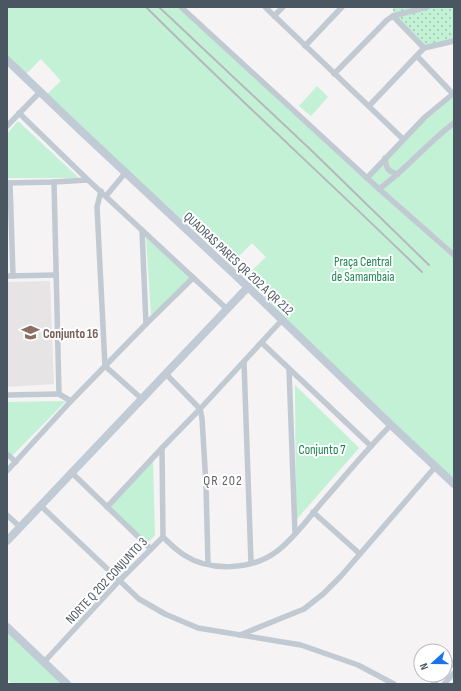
<svg xmlns="http://www.w3.org/2000/svg" width="461" height="691" viewBox="0 0 461 691" font-family="'Sofia Sans Condensed',sans-serif">
	<style>
		.education { fill: #e6e4e5 }
		.grass { fill: url(#grass-dots) }
		.green { fill: #c3f1d5 }
		.lines { fill: none; stroke-linecap: round; stroke-linejoin: round }
		.street { stroke: #c1cad2; stroke-width: 5.5 }
		.secondary { stroke: #c1cbd6; stroke-width: 8 }
		.rail { stroke: #b5b8bd; stroke-width: 2 }
		.labels { text-anchor: middle; stroke-width: 4; stroke-linejoin: round; paint-order: stroke }
		.park-label { font-size: 13px; fill: #17864f; stroke: #fff }
		.street-label { font-size: 13px; fill: #4a5661; stroke: #fff }
		.education-label { font-size: 13px; font-weight: bold; fill: #785e54; stroke: #fff; text-anchor: start }
		.neighbourhood-label { font-size: 14px; letter-spacing: 1px; fill: #5f6368; stroke: #fff }
	</style>
	<defs>
		<pattern id="grass-dots" width="8" height="8" patternUnits="userSpaceOnUse"><rect width="8" height="8" fill="#c3f1d5"/><path d="M2 2h.1M6 6h.1" fill="none" stroke="#a0c6b0" stroke-width="1.8" stroke-linecap="round"/></pattern>
	</defs>
	<rect width="100%" height="100%" fill="#f5f3f3"/>
	<path class="education" d="M50,281L54,384L7,387V282Z"/>
	<path class="grass" d="M393,7H454V41L424,48L393,16Z"/>
	<g class="green">
		<path d="M7,7H183L367,178L403,139L454,93V486L399,434L245,277L266,257L252,243L231,264L46,95L61,81L41,59L25,75L7,58Z"/>
		<path d="M317,86L328,97L311,116L299,106Z"/>
		<path d="M18,121L79,178H7V134Z"/>
		<path d="M146,238L191,278L151,315Z"/>
		<path d="M295,385L359,448L296,520Z"/>
		<path d="M66,401L12,456L7,451V402Z"/>
		<path d="M153,458L155,535L146,545L108,506Z"/>
		<path d="M7,631L63,684H12L7,679Z"/>
	</g>
	<g class="lines">
		<g class="street">
			<path d="M181,7L379,189L454,255"/>
			<path d="M265,7L403,139"/>
			<path d="M274,16L283,7"/>
			<path d="M393,16L424,48"/>
			<path d="M305,46L342,7"/>
			<path d="M417,56L453,94"/>
			<path d="M334,74L387,20L393,16L427,7"/>
			<path d="M369,106L424,48L454,41"/>
			<path d="M19,113L88,180L227,309"/>
			<path d="M7,126L40,92"/>
			<path d="M385,158C386,168 388,172 398,174"/>
			<path d="M367,178L425,117L454,93"/>
			<path d="M54,182L59,394L71,401"/>
			<path d="M7,183L54,182L88,180"/>
			<path d="M10,183L13,276"/>
			<path d="M379,189C406,170 427,143 454,123"/>
			<path d="M101,191L97,207L105,366L142,399"/>
			<path d="M106,196L126,172"/>
			<path d="M7,276L56,275"/>
			<path d="M146,324L193,278"/>
			<path d="M262,343L371,446"/>
			<path d="M244,362L251,563"/>
			<path d="M289,369L295,533"/>
			<path d="M166,374L200,409L202,418L206,485L208,564"/>
			<path d="M7,395L59,394"/>
			<path d="M162,448L163,537"/>
			<path d="M7,454L16,462"/>
			<path d="M7,471L71,401L146,324L142,230"/>
			<path d="M71,472L151,549"/>
			<path d="M41,506L139,599L165,614L198,628L301,645L358,665L394,684"/>
			<path d="M107,507L162,448L200,409L282,320"/>
			<path d="M313,512L360,554"/>
			<path d="M7,515L20,527"/>
			<path d="M240,635L304,609L323,594L341,576L436,466"/>
			<path d="M44,662L119,581L163,537C169,543 176,550 184,555C210,572 251,570 276,552C293,540 310,516 324,500C346,475 367,449 391,425"/>
			<path d="M445,671L454,662"/>
			<path d="M433,684L441,675"/>
			<path d="M444,684L454,673"/>
		</g>
		<g class="secondary">
			<path d="M7,60L80,130L248,287L391,425L454,484"/>
			<path d="M7,541L248,287"/>
			<path d="M7,627L67,684"/>
		</g>
		<g class="rail">
			<path d="M146,7C236,97 331,183 422,272"/>
			<path d="M159,7L312,151L429,265"/>
		</g>
	</g>
	<defs>
		<symbol id="school-bare" viewBox="-9 -9 18 18"><path d="M0-5L7-2L0 1L-7-2ZM-4 1L0 2.5L4 1V4Q0 6-4 4Z" fill="#8d6e63" stroke="#fff" stroke-width="2.5" paint-order="stroke"/></symbol>
	</defs>
	<g fill-rule="evenodd">
		<use href="#school-bare" x="18" y="320" width="25" height="25"/>
	</g>
	<g class="labels">
		<g class="park-label">
			<text x="363" y="266">Praça Central<tspan x="363" dy="15">de Samambaia</tspan></text>
			<text x="322" y="454">Conjunto 7</text>
		</g>
		<g class="street-label">
			<text transform="translate(239 263) rotate(43)" y="5">QUADRAS PARES QR 202 A QR 212</text>
			<text transform="translate(106 580) rotate(-47)" y="5">NORTE Q 202 CONJUNTO 3</text>
		</g>
		<g class="education-label">
			<text x="43" y="338">Conjunto 16</text>
		</g>
		<g class="neighbourhood-label">
			<text x="223" y="485">QR 202</text>
		</g>
	</g>
	<rect width="461" height="691" fill="none" stroke="#4a5661" stroke-width="16"/>
	<g transform="translate(433 663) rotate(249)"><circle r="19" fill="#ffffff" stroke="#b7bbc0"/>
	<path d="M0-3L7 15L0 10L-7 15Z" fill="#1a73e8"/>
	<text y="-6" font-size="11" font-weight="bold" text-anchor="middle" fill="#4a5661">N</text>
	</g>
</svg>
